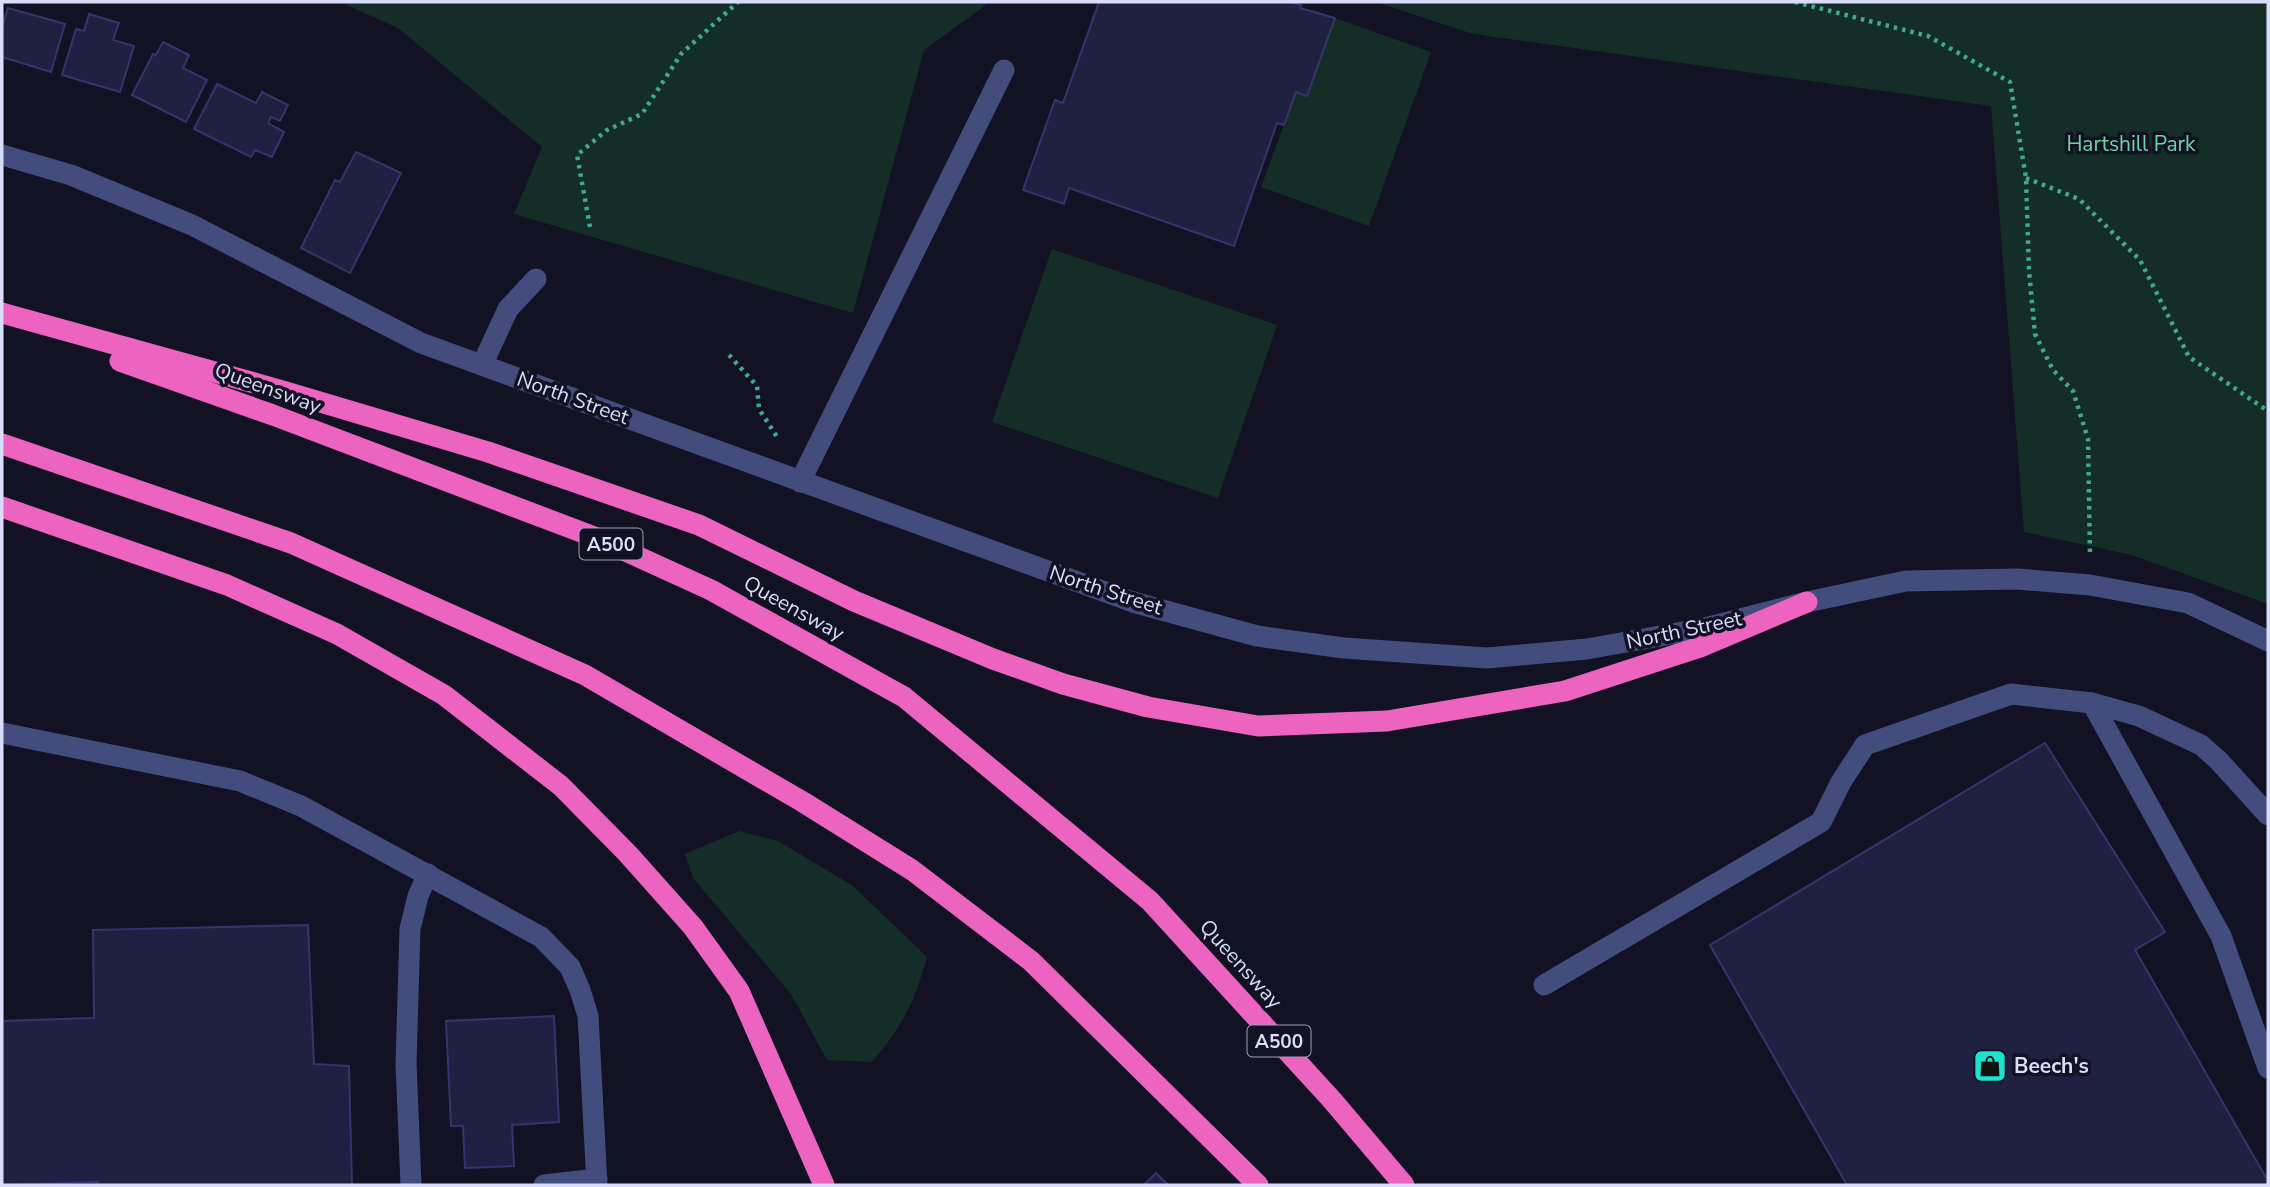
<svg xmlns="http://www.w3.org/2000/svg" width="2270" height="1187" viewBox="0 0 2270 1187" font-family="'Nunito Sans',sans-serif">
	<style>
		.green { fill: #152d27 }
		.building { fill: #202042; stroke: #35356c; stroke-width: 2 }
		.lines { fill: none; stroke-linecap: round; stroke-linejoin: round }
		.path { stroke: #3ea98d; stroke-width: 4.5; stroke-dasharray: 3.5 5; stroke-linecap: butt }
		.minor { stroke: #424c7d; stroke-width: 21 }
		.highway { stroke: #ec63c0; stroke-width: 21 }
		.labels { text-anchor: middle; stroke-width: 7; stroke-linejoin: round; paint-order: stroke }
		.shield { fill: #121224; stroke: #9d9fba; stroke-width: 2 }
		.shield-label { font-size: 19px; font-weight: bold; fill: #d9dcfa }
		.park-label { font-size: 21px; fill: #6dd2a4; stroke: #121224 }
		.street-label { font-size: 21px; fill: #d9dcfa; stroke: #121224 }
		.poi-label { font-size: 21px; font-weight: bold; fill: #d9dcfa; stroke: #121224; text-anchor: start }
	</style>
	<rect width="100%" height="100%" fill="#121224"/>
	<g class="green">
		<path d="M340,2H990L924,50L853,313L514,214L542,147L398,28Z"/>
		<path d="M1376,2H2268V604L2132,555L2024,532L1991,106L1473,34Z"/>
		<path d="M1335,18L1431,52L1369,226L1261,187L1296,92L1307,96Z"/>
		<path d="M1052,249L1277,325L1218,498L992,422Z"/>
		<path d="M739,831L778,841L853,886L927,957C914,1003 903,1025 872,1062L827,1060L791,994L693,878L685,854Z"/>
	</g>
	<g class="building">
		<path d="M1099,2H1291L1301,5L1300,8L1335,18L1307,96L1296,92L1284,125L1277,123L1234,246L1069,188L1064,204L1023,190L1055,100L1063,103Z"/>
		<path d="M8,8L65,24L51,72L2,57V27Z"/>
		<path d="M89,14L119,23L113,40L134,46L120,92L62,75L76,29L84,31Z"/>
		<path d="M163,42L189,55L183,68L207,80L186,122L132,95L153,54L156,55Z"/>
		<path d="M217,84L256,103L262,92L288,105L280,121L271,117L268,123L284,132L272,157L255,150L251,157L194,129Z"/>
		<path d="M356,152L401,173L350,273L301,248L335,180L340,182Z"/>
		<path d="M2045,743L2165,932L2135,950L2268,1181V1185H1847L1710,945Z"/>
		<path d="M308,925L314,1064L349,1066L352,1185H98V1182L2,1185V1021L94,1018L93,930Z"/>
		<path d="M554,1016L559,1122L512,1125L514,1166L465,1168L463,1126H451L446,1021Z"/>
		<path d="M1156,1173L1168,1185H1144Z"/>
	</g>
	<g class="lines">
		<g class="path">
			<path d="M1795,2L1928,36L2010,82L2026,178L2029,271L2035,334L2053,370L2073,391L2088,439L2090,556"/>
			<path d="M2026,178L2079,199L2140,260L2189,357L2268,411"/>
			<path d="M590,227L577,155L607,130L642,114L681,54L738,2"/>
			<path d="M729,355L757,386L759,409L779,440"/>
		</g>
		<g class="minor">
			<path d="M2,155L71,175L192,225L421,343L1133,602L1257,636L1344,648L1487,658L1587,649L1705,628L1807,602L1906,581L2017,579L2090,585L2188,603L2268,641"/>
			<path d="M482,365L508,309L536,279"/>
			<path d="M800,482L1004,70"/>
			<path d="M2092,703L2221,936L2268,1068"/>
			<path d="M2,733L240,781L301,806L541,937L570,967L580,990L588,1016L597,1185"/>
			<path d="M1544,985L1821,822L1841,782L1865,745L2011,694L2092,703L2139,716L2201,745L2218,760L2268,815"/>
			<path d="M411,1185L406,1063L410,929L418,896L428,874"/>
			<path d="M544,1185L597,1179"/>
		</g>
		<g class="highway">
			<path d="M2,313L283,391L488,452L699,525L854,601L993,659L1063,684L1148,707L1258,726L1387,721L1565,691L1700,647L1807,602"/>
			<path d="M120,361L273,415L597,538L711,590L904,697L1150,901L1332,1100L1404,1185"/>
			<path d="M2,444L291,543L585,675L803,802L912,870L1031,961L1258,1185"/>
			<path d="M2,507L227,585L337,634L444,695L561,786L628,854L693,927L739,991L824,1185"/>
		</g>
	</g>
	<defs>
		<symbol id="shop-square" viewBox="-11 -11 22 22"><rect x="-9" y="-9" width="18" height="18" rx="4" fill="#1ce3ce" stroke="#121224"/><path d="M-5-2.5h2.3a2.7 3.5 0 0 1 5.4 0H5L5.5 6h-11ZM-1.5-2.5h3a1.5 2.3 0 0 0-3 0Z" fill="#111"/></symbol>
	</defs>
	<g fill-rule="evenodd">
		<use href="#shop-square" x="1971" y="1047" width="38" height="38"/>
	</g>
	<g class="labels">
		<g class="shield">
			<rect x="579.5" y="528.5" width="63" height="31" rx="5"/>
			<rect x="1247.5" y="1025.5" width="63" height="31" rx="5"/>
		</g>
		<g class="shield-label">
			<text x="611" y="551">A500</text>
			<text x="1279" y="1048">A500</text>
		</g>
		<g class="park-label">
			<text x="2131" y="151">Hartshill Park</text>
		</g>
		<g class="street-label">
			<text transform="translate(268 388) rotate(20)" y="7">Queensway</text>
			<text transform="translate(573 398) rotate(20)" y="7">North Street</text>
			<text transform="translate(1106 590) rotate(18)" y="7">North Street</text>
			<text transform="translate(794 608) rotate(29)" y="7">Queensway</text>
			<text transform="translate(1684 630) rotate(-12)" y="7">North Street</text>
			<text transform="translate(1241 964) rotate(48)" y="7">Queensway</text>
		</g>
		<g class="poi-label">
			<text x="2014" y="1073">Beech's</text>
		</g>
	</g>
	<rect width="2270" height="1187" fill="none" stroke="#d9dcfa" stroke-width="7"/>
</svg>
